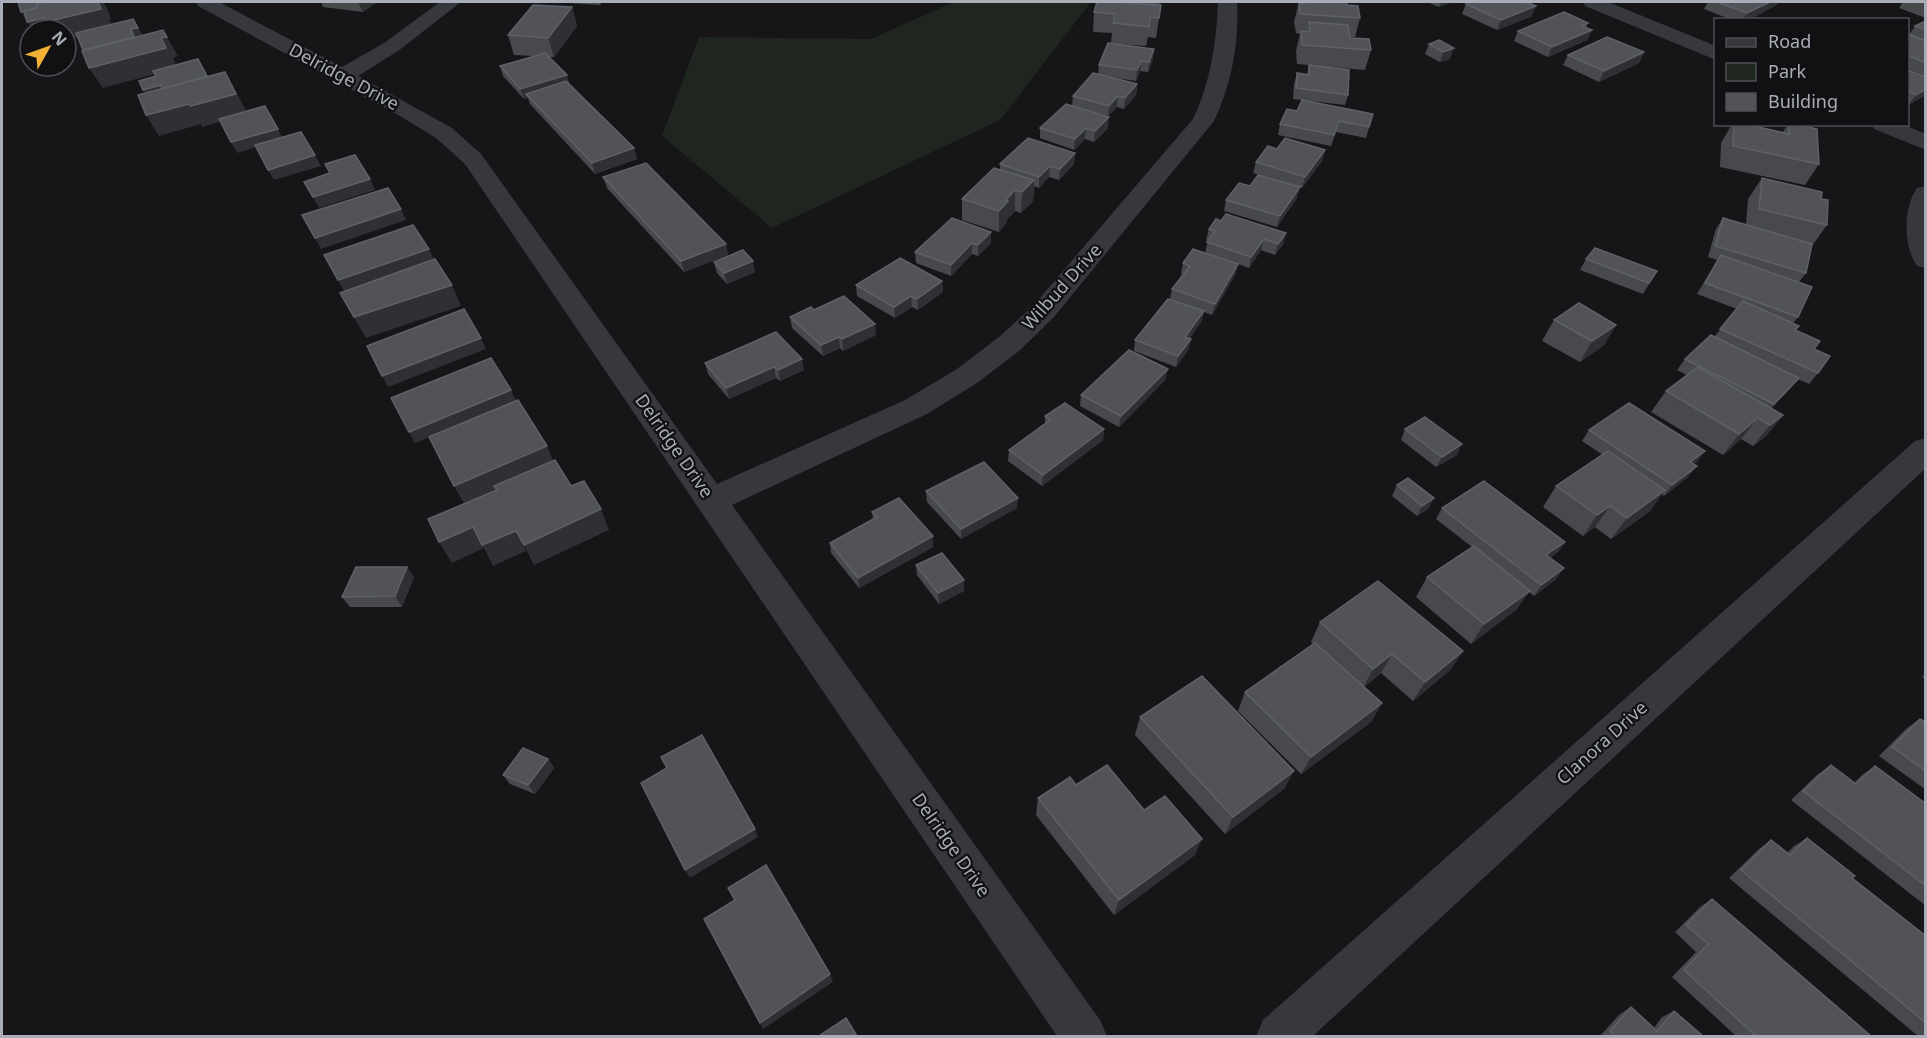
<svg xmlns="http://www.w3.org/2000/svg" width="1927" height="1038" viewBox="0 0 1927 1038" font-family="'Noto Sans',sans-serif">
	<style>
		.green { fill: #1e261f }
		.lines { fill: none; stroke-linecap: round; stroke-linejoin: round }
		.minor { fill: #37383d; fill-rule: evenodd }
		.wall { fill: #47494d }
		.shaded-wall { fill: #2f3033 }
		.building { fill: #525359; stroke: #5f6168; stroke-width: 1.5 }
		.labels { text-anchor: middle; stroke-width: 4.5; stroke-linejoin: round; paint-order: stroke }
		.street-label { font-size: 18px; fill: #a8adb8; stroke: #111113 }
	</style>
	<rect width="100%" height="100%" fill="#161618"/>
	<path class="green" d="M954,2H1091L1000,120L772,228L662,136L699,37L871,39Z"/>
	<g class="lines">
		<g class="minor">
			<path d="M195,2H219L342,67L384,43L440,2H461L398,51L358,76L452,128L481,154L717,484L905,400L957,369L999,337L1034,305L1193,119C1211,81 1216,44 1218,2H1237C1239,43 1232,83 1214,121L1054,317L1019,351L977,383L927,414L732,505L1100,1020L1107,1036H1057L465,164L436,138L400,116L198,6Z"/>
			<path d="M1583,2H1608L1716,46V60L1585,6Z"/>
			<path d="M1871,124H1902L1926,134V150L1874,129Z"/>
			<path d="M1926,186V268L1917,266C1903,245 1903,208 1917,188Z"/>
			<path d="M1926,438V468L1313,1036H1256L1263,1020L1915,441Z"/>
		</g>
	</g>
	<g class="wall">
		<path d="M321,2H377L363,12L323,7Z"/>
		<path d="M552,2H602L600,5Z"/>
		<path d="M1097,2H1160L1159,5H1161L1156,38L1148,37L1146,46L1116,44L1153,59L1148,72L1140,71L1136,81L1108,77L1137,84L1136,95L1124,109L1117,107L1108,116L1089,111L1108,128L1094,142L1085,139L1074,150L1040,138V128L1072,106L1073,96L1098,75L1099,65L1111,43L1112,33L1093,32L1094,12Z"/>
		<path d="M1299,2H1346L1347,5L1360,18L1355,37H1350L1371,50L1365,70L1318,66L1348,95L1345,105L1293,99L1294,84L1297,73L1307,74L1309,65L1297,64L1296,51L1300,34L1296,33L1294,22Z"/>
		<path d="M1427,2H1452L1439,7Z"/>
		<path d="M1708,2H1779L1776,5L1749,20H1732L1704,9Z"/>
		<path d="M1903,2H1926V18L1899,8Z"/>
		<path d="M1466,4L1532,16L1497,30L1462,14Z"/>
		<path d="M572,7L577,26L554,57H550L570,85L634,148L637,159L595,174L530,104L528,98L524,99L503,76L500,66L533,56L514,55L508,35Z"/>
		<path d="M1926,21V76L1908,69V34L1909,35L1915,26Z"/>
		<path d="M1588,23L1586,27L1592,30L1587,40L1548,57L1514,41L1518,31Z"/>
		<path d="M1439,40L1450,59L1440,62L1425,54L1429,44Z"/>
		<path d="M1644,52L1639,63L1599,82L1563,65L1568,55Z"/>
		<path d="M1908,70L1926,77V95L1908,105Z"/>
		<path d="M1297,111L1373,114L1366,138L1336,132L1331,146L1278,135L1280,124Z"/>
		<path d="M1732,124H1746L1783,132L1788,124H1796L1819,164L1805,185L1720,167L1721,143Z"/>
		<path d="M1277,149L1325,150L1322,161L1302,188L1253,173L1256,162Z"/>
		<path d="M1075,153L1074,164L1059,180L1049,177L1039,188L1034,186L1033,201L1021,213L1015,211L1007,219V222L999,232L962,220V199L1000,170V164Z"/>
		<path d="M603,177L726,244L728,255L684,272L607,188Z"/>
		<path d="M1762,178L1821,199L1827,225L1812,246L1806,273L1799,282L1798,317L1793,323L1796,330L1814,349L1818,373L1809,384L1798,379L1772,408L1783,415L1766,436L1753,446L1741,439L1723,455L1651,412L1666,391L1687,375L1677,370L1685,359L1714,337L1737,309L1697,294L1717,260L1708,257L1716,229L1723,218L1746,225L1748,199Z"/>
		<path d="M1297,198L1277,227L1224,211L1226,200Z"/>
		<path d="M1221,221L1286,233L1283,244L1275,255L1261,250L1249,268L1238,264L1235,275L1212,315L1204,312L1201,322L1190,338L1191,339L1188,350L1176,367L1134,351L1135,340L1170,299L1172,289L1183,275L1181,274L1183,263L1205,253L1208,240H1206L1209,229Z"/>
		<path d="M991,232V243L978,256L972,254L951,276L916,263L915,252Z"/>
		<path d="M1586,259L1657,271L1643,294L1580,270Z"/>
		<path d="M714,262L755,272L727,284L717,273Z"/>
		<path d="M942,281L943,292L918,310L912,307L895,318L857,296L856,285Z"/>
		<path d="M814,310L876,335L843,351L840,348L823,356L792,328L790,317Z"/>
		<path d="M1554,320L1616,325L1603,346L1580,362L1542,341Z"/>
		<path d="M776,332L804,370L780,381L776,378L729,399L708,374L705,363Z"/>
		<path d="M1168,369L1165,380L1119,427L1080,406L1081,395Z"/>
		<path d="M1045,416L1104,429L1103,440L1042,486L1008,461L1009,450L1045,424Z"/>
		<path d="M1405,429L1457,455L1436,467L1401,440Z"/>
		<path d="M1589,430L1697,462L1693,464L1688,477L1664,496L1662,494L1650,511L1611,539L1595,527L1583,536L1543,507L1556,486L1603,455L1582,441Z"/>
		<path d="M1397,485L1434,498L1428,509L1417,516L1392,496Z"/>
		<path d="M926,491L1017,508L961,539L927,502Z"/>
		<path d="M1442,508L1565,542L1558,552L1550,558L1556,579L1534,596L1529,592L1516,610L1471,644L1416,597L1427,577L1472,547L1436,519Z"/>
		<path d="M872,512L933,536V547L859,588L831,553L830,543L873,520Z"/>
		<path d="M916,565L964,591L939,604L917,575Z"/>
		<path d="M414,577L402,607H350L342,597Z"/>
		<path d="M1320,622L1463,651L1450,670L1413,701L1381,673L1364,687L1382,703L1371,722L1301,774L1238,711L1245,692L1313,644L1311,642Z"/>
		<path d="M1926,673V679L1922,677Z"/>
		<path d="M1140,717L1285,788L1225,834L1135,735Z"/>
		<path d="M1920,719L1926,722V790L1879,756L1907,728Z"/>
		<path d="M548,759L554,768L535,794L510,784L503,775Z"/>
		<path d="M1831,765L1854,783L1862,775L1875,766L1926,804V906L1791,800L1818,774Z"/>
		<path d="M1076,785L1144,810L1195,855L1114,915L1036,815L1038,798Z"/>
		<path d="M1807,838L1852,878L1926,936V1036H1918L1729,878L1759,849L1771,840L1787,853L1794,846Z"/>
		<path d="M1712,899L1871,1036H1736L1672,977L1696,952L1675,932L1700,907Z"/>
		<path d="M1631,1007L1654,1028L1662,1017L1674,1011L1703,1036H1600L1620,1014Z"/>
	</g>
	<g class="shaded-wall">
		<path d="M98,2H103L108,10L111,19H109L113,28L66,40V30H33L21,12Z"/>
		<path d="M358,2H377L363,12Z"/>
		<path d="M1440,2H1452L1439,7Z"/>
		<path d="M1770,2H1779L1776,5L1749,20H1743L1747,13Z"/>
		<path d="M1536,6L1532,16L1497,30L1501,20Z"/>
		<path d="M572,7L577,26L554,57L548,38Z"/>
		<path d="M133,19L144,38H135L131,29Z"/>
		<path d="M163,30L178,56L173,58L177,68L103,88L89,68Z"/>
		<path d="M1592,30L1587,40L1548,57L1552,47Z"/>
		<path d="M1454,48L1450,59L1440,62L1443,52Z"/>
		<path d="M1154,49L1153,59L1148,72L1149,62Z"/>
		<path d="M1644,52L1639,63L1599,82L1604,71Z"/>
		<path d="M1141,61L1140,71L1136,81L1137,70Z"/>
		<path d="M225,72L248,114L202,127L201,124L159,136L146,115Z"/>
		<path d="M567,75L570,85L526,94L528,98L524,99L520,89Z"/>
		<path d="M1137,84L1136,95L1124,109L1125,98Z"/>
		<path d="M161,85L164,91L150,101L143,90Z"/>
		<path d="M1926,89V95L1908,105L1916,95Z"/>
		<path d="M1118,96L1117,107L1108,116L1109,106Z"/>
		<path d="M1109,117L1108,128L1094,142L1095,131Z"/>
		<path d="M1086,128L1085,139L1074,150L1075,139Z"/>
		<path d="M278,129L283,139L237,153L231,142Z"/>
		<path d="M634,148L637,159L595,174L592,163Z"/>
		<path d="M1325,150L1322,161L1302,188L1305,177Z"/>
		<path d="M1075,153L1074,164L1059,180L1060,169Z"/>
		<path d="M315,155L321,166L274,180L268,170Z"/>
		<path d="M1050,166L1049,177L1039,188V177Z"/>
		<path d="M370,179L375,190L319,208L313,197Z"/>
		<path d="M1034,180L1033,201L1021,213L1022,192Z"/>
		<path d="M1300,187L1297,198L1277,227L1280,216Z"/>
		<path d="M1015,190V211L1007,219V222L999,232V211L1006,200Z"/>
		<path d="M401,209L406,220L321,249L315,238Z"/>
		<path d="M991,232V243L978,256V245Z"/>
		<path d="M1286,233L1283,244L1275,255L1278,244Z"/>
		<path d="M1264,239L1261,250L1249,268L1251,257Z"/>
		<path d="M972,243V254L951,276V265Z"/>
		<path d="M726,244L728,255L684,272L681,261Z"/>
		<path d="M429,249L434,260L344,291L338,280Z"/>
		<path d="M753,261L755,272L727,284L724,273Z"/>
		<path d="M1238,264L1235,275L1212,315L1215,304Z"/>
		<path d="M942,281L943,292L918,310L917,299Z"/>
		<path d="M452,285L461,306L366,338L354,317Z"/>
		<path d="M911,296L912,307L895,318L894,307Z"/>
		<path d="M1204,311L1201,322L1183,348L1185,337Z"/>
		<path d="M875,324L876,335L843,351L842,339Z"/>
		<path d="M1616,325L1603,346L1580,362L1592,341Z"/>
		<path d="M839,337L840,348L823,356L821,345Z"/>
		<path d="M481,338L486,349L388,387L382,376Z"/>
		<path d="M1191,339L1188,350L1176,367L1178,356Z"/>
		<path d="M802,359L804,370L780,381L778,370Z"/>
		<path d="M774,367L776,378L729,399L726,388Z"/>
		<path d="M1168,369L1165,380L1119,427L1121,416Z"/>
		<path d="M1799,378L1790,389L1765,415L1774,404Z"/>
		<path d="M511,390L516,401L415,443L409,432Z"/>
		<path d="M1783,415L1766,436L1753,446L1770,425Z"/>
		<path d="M1758,418L1741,439L1723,455L1739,434Z"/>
		<path d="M1104,429L1103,440L1042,486L1043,475Z"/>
		<path d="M1462,444L1457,455L1436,467L1442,457Z"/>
		<path d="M547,446L556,467L494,486L498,493L466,507L454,486Z"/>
		<path d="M1705,451L1697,462L1681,473L1690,462Z"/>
		<path d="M1697,466L1688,477L1664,496L1672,485Z"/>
		<path d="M1665,490L1650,511L1611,539L1627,518Z"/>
		<path d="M1018,498L1017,508L961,539V529Z"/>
		<path d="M1434,498L1428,509L1417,516L1422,506Z"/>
		<path d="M1610,506L1595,527L1583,536L1597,515Z"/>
		<path d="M601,509L609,530L534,565L524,545Z"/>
		<path d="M473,527L516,531L526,551L493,566L484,548L452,563L439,542Z"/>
		<path d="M933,536V547L859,588L858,578Z"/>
		<path d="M1565,542L1558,552L1539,566L1546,555Z"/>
		<path d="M407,567L414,577L402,607L395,596Z"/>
		<path d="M1564,568L1556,579L1534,596L1541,585Z"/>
		<path d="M964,580V591L939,604L938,593Z"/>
		<path d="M1530,591L1516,610L1471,644L1484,624Z"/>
		<path d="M1463,651L1450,670L1413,701L1425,682Z"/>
		<path d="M1392,654L1381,673L1363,688L1373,669Z"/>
		<path d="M1382,703L1371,722L1301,774L1311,757Z"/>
		<path d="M548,759L554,768L535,794L528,785Z"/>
		<path d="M1294,771L1285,788L1225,834L1233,817Z"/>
		<path d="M755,829L758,837L690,878L685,870Z"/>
		<path d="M1202,839L1195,855L1114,915L1119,900Z"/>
		<path d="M830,974L833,982L763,1029L760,1023Z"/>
	</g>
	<g class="building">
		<path d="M18,2H48L37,4V8L21,12Z"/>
		<path d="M48,2H98L101,9L45,22L44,18L27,22L24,11L37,8V4Z"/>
		<path d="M1097,2H1115L1161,5L1159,18L1150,17L1149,27L1113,23L1115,14L1094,12Z"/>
		<path d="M1115,2H1154V5Z"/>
		<path d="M1303,2H1346L1347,5L1358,6L1360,18L1300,14L1299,3H1304Z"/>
		<path d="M1471,2H1527L1536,6L1501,20L1466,4Z"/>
		<path d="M1717,2H1770L1747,13Z"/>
		<path d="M533,5L572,7L548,38L508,35Z"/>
		<path d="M1564,12L1588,23L1582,26L1592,30L1552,47L1518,31Z"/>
		<path d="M133,19L138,28L131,29L134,37L83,50L76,33Z"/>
		<path d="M1926,21V30L1915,26Z"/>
		<path d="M1309,22L1348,25L1350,38L1369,39L1371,50L1302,45L1301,31L1310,32Z"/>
		<path d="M163,30L167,37L161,38L166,48L89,68L82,51Z"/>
		<path d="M1908,34L1926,41V63L1908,55Z"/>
		<path d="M1607,37L1644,52L1604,71L1568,55Z"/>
		<path d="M1439,40L1454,48L1443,52L1429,44Z"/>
		<path d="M1108,43L1154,49L1149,62L1141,61L1137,70L1099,65Z"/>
		<path d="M545,53L567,75L520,89L500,66Z"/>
		<path d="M198,59L207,76L162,89L161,85L143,90L139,81L156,76L153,71Z"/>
		<path d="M1309,65L1349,70L1348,95L1296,88L1297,73L1309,75Z"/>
		<path d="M1908,70L1926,77V89L1916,95L1908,91Z"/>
		<path d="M225,72L236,94L190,106L189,104L146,115L138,95Z"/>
		<path d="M1093,73L1137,84L1125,98L1118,96L1109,106L1073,96Z"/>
		<path d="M566,81L634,148L592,163L526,94Z"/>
		<path d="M1302,100L1373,114L1369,127L1339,121L1334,135L1280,124L1287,109L1297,111Z"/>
		<path d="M1066,104L1109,117L1095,131L1086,128L1075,139L1040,128Z"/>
		<path d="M265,106L278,129L231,142L219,119Z"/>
		<path d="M1734,124H1746L1789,134V124H1796L1817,129L1819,164L1733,146Z"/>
		<path d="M301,132L315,155L268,170L255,145Z"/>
		<path d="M1028,138L1075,153L1060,169L1050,166L1039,177L1000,164Z"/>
		<path d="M1285,138L1325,150L1305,177L1256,162L1268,146L1277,149Z"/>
		<path d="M355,155L370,179L313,197L304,182L330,173L325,164Z"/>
		<path d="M646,163L726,244L681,261L603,177Z"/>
		<path d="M994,168L1034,180L1022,192L1015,190L1006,200L1008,201L999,211L962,199Z"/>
		<path d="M1258,175L1300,187L1280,216L1226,200L1239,183L1250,186Z"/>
		<path d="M1762,178L1822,192L1821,199L1828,200L1827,225L1759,209Z"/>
		<path d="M388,188L401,209L315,238L302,215Z"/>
		<path d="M1226,214L1286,233L1278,244L1264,239L1251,257L1207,242L1215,231L1209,229L1216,219L1221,221Z"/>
		<path d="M952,218L991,232L978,245L972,243L951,265L915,252Z"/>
		<path d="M1723,218L1812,244L1806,273L1715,246Z"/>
		<path d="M413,225L429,249L338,280L324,255Z"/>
		<path d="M1595,248L1657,271L1649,283L1586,259Z"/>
		<path d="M1193,249L1238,264L1215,304L1172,289L1190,266L1183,263Z"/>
		<path d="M743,250L753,261L724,273L714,262Z"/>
		<path d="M1721,255L1812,287L1798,317L1705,283Z"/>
		<path d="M900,258L942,281L917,299L911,296L894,307L856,285Z"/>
		<path d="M435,259L452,285L354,317L340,293Z"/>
		<path d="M844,296L875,324L842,339L839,337L821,345L790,317L811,307L814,310Z"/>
		<path d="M1168,299L1204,311L1185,337L1191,339L1178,356L1135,340Z"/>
		<path d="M1743,301L1799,326L1795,330L1820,341L1814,349L1830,356L1818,373L1720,329Z"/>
		<path d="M1579,303L1616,325L1592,341L1554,320Z"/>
		<path d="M464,309L481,338L382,376L367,346Z"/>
		<path d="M776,332L802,359L778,370L774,367L726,388L705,363Z"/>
		<path d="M1711,335L1799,378L1774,404L1685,359Z"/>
		<path d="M1129,350L1168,369L1121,416L1081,395Z"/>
		<path d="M491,358L511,390L409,432L391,398Z"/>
		<path d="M1698,367L1783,415L1770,425L1758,418L1739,434L1666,391Z"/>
		<path d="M518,400L547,446L454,486L429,437Z"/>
		<path d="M1065,403L1104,429L1043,475L1009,450L1050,420L1045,416Z"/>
		<path d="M1629,403L1705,451L1690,462L1697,466L1672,485L1589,430Z"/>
		<path d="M1425,417L1462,444L1442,457L1405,429Z"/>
		<path d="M1608,451L1665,490L1627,518L1610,506L1597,515L1556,486Z"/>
		<path d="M555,460L571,486L584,481L601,509L524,545L516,531L482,545L473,527L439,542L428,519L497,490L494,486Z"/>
		<path d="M984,462L1018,498L961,529L926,491Z"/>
		<path d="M1408,478L1434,498L1422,506L1397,485Z"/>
		<path d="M1484,481L1565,542L1546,555L1564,568L1541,585L1442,508Z"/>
		<path d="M899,498L933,536L858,578L830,543L877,517L872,512Z"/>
		<path d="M1474,546L1530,591L1484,624L1427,577Z"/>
		<path d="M942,553L964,580L938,593L916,565Z"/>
		<path d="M356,567H407L395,596L342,597Z"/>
		<path d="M1378,581L1463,651L1425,682L1392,654L1373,669L1320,622Z"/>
		<path d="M1315,643L1382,703L1311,757L1245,692Z"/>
		<path d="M1202,676L1294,771L1233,817L1140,717Z"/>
		<path d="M1920,719L1926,722V771L1892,747Z"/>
		<path d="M702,735L755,829L685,870L641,783L667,768L661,757Z"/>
		<path d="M523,748L548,759L528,785L503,775Z"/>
		<path d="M1107,765L1144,810L1165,796L1202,839L1119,900L1038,798L1070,777L1076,785Z"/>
		<path d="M1831,765L1856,784L1875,766L1926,804V886L1803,791Z"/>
		<path d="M1807,838L1855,876L1852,878L1926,936V1023L1741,870L1771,840L1790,855Z"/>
		<path d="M766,865L830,974L760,1023L704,919L735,900L728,888Z"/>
		<path d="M1712,899L1871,1036H1756L1684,970L1708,944L1686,925Z"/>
		<path d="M1631,1007L1657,1031L1674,1011L1703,1036H1615L1610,1031Z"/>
		<path d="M846,1018L857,1036H819Z"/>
	</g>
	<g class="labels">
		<g class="street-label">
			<text transform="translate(344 77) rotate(28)" y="6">Delridge Drive</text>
			<text transform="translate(1062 287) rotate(-48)" y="6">Wilbud Drive</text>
			<text transform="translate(674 446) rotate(55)" y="6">Delridge Drive</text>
			<text transform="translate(1602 743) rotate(-42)" y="6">Clanora Drive</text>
			<text transform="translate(951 845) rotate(55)" y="6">Delridge Drive</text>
		</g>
	</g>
	<rect width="1927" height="1038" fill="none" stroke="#a8adb8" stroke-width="6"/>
	<rect x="1714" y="18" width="195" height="108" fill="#111113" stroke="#4d4f55" stroke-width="1.5"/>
	<rect x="1726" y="38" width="30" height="9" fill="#37383d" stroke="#4d4f55" stroke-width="1.5"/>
	<text x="1768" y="48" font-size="18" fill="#a8adb8">Road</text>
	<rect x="1726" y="63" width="30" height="18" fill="#1e261f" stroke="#4d4f55" stroke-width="1.5"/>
	<text x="1768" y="78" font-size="18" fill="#a8adb8">Park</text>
	<rect x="1726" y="93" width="30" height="18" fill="#525359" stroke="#4d4f55" stroke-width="1.5"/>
	<text x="1768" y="108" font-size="18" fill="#a8adb8">Building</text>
	<g transform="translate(48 48) rotate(50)"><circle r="28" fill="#111113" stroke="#4d4f55" stroke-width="1.5"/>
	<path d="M0-4.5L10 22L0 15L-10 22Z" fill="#f2b134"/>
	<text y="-9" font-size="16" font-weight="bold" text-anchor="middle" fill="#a8adb8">N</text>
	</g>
</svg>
